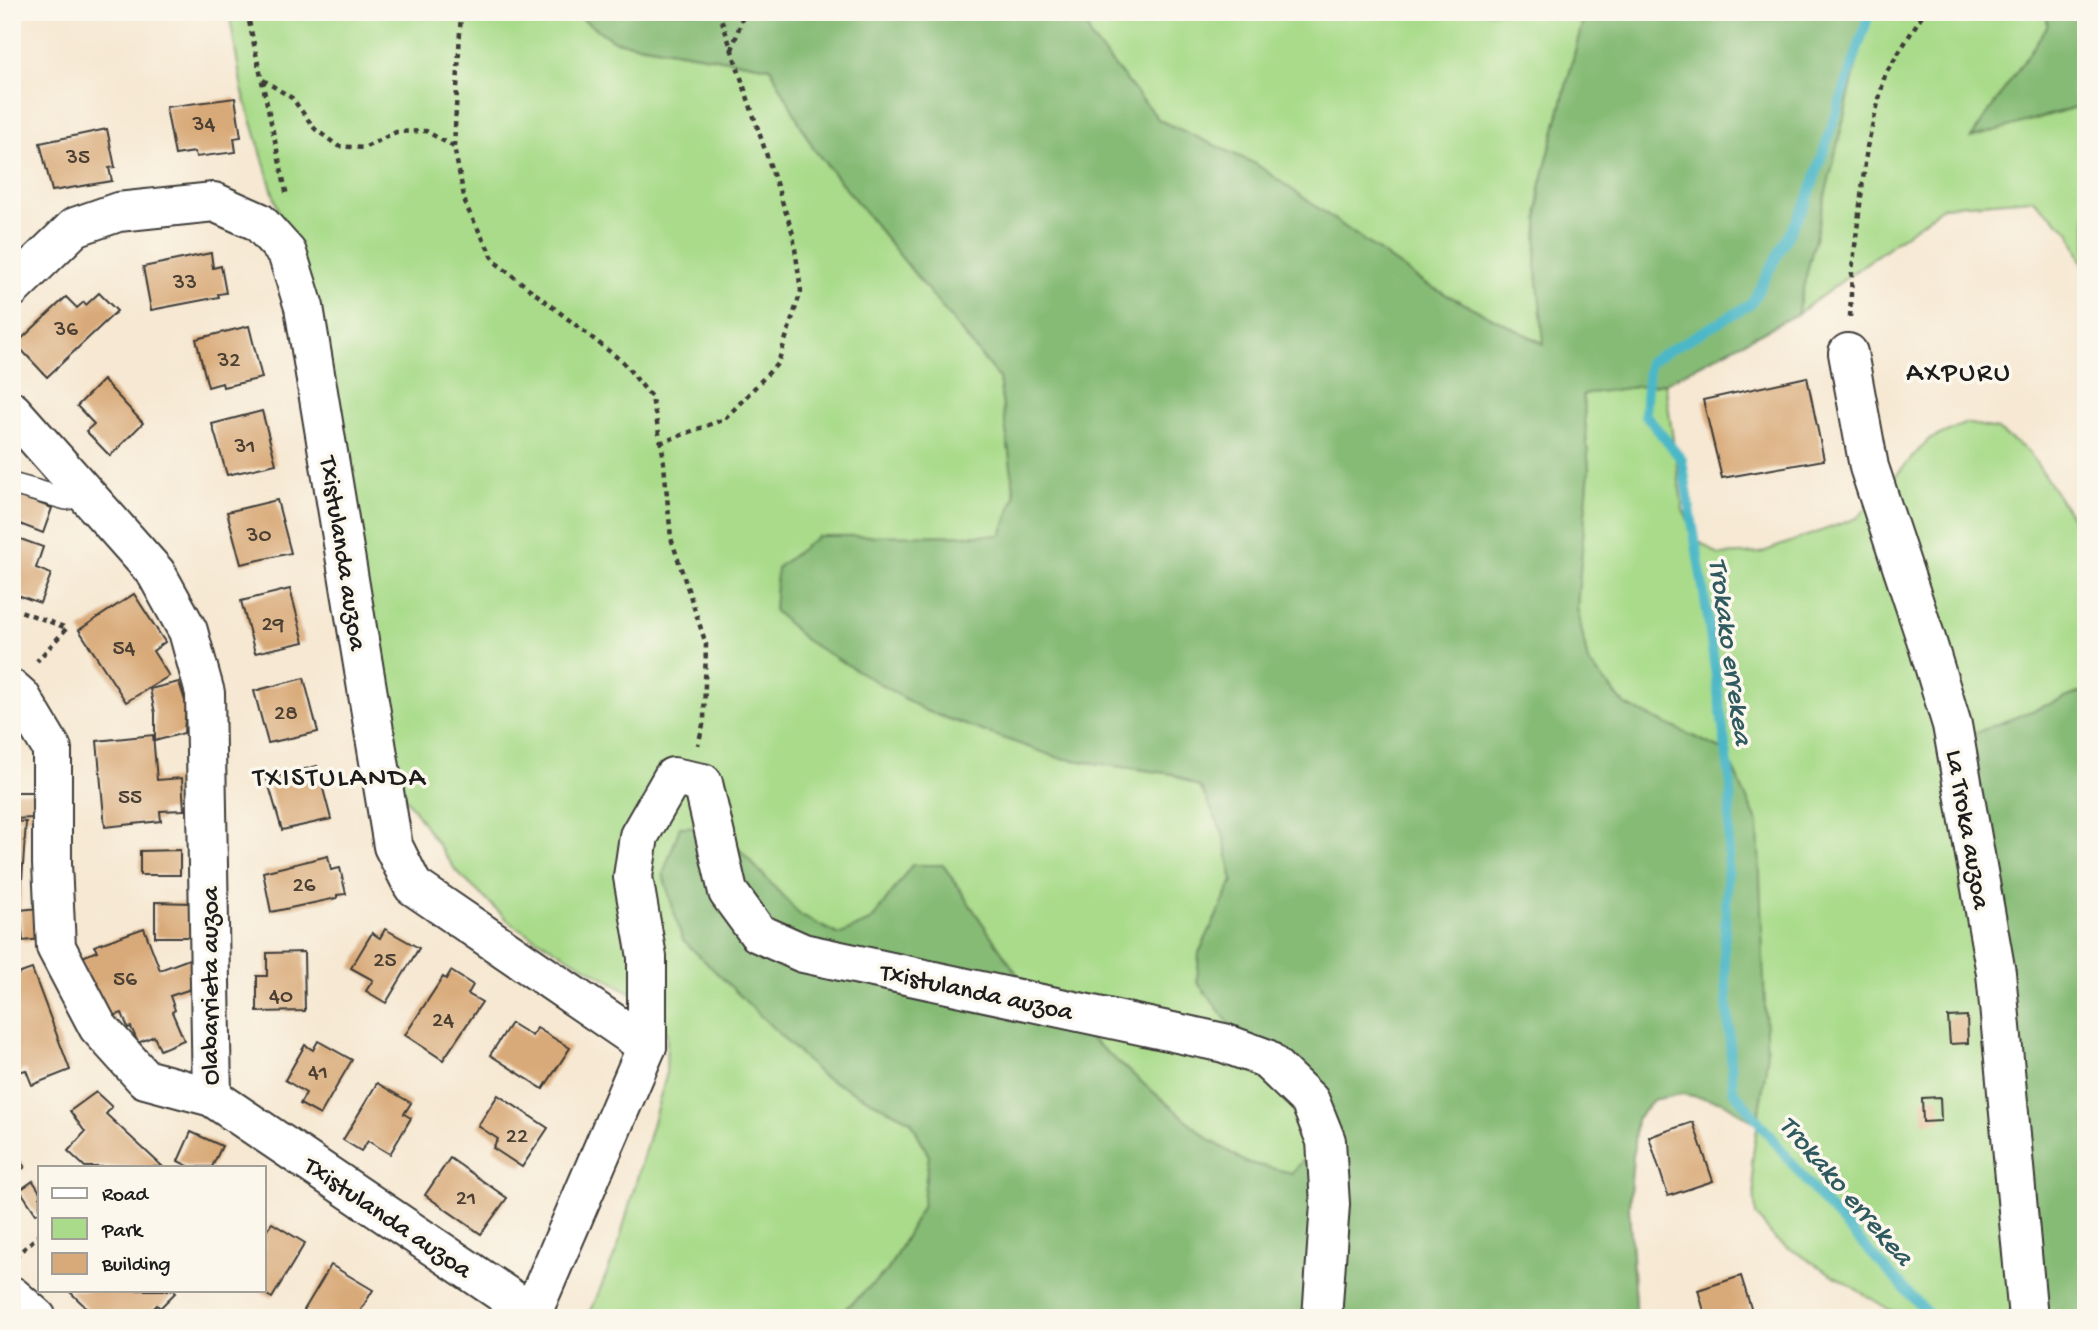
<svg xmlns="http://www.w3.org/2000/svg" width="2098" height="1330" viewBox="0 0 2098 1330" font-family="'Gochi Hand',sans-serif">
	<style>
		.green { fill: #a9db8a; stroke: #627c53; stroke-width: 2 }
		.forest { fill: #86bb76; stroke: #516c49; stroke-width: 2 }
		.lines { fill: none; stroke-linecap: round; stroke-linejoin: round }
		.stream { stroke: #4bb7c7; stroke-width: 10 }
		.building { fill: #d9aa79 }
		.lane-casing { stroke: #3d3b37; stroke-width: 24 }
		.street-casing { stroke: #3d3b37; stroke-width: 42 }
		.path { stroke: #3d3b37; stroke-width: 4.5; stroke-dasharray: 5 5; stroke-linecap: butt }
		.lane { stroke: #fff; stroke-width: 21 }
		.street { stroke: #fff; stroke-width: 38 }
		.labels { text-anchor: middle; stroke-width: 7; stroke-linejoin: round; paint-order: stroke }
		.number-label { font-size: 23px; fill: #4b4033 }
		.street-label { font-size: 26px; fill: #1c1c1c; stroke: #fbf7ec }
		.neighbourhood-label { font-size: 28px; letter-spacing: 2px; fill: #1c1c1c; stroke: #fbf7ec }
		.water-label { font-size: 28px; font-style: italic; fill: #2f5a60; stroke: #fbf7ec }
	</style>
	<rect width="100%" height="100%" fill="#fbf7ec"/>
	<filter id="ink" filterUnits="userSpaceOnUse"><feTurbulence type="fractalNoise" baseFrequency=".0143" numOctaves="2"/><feDisplacementMap in="SourceGraphic" scale="14" xChannelSelector="R" yChannelSelector="G"/><feConvolveMatrix kernelMatrix="1 2 1 2 8 2 1 2 1" color-interpolation-filters="sRGB"/></filter>
	<filter id="wash" filterUnits="userSpaceOnUse"><feTurbulence type="fractalNoise" baseFrequency=".00686" numOctaves="4" result="noise"/><feDisplacementMap in="SourceGraphic" scale="28" xChannelSelector="R" yChannelSelector="G"/><feGaussianBlur stdDeviation="1.57" result="paint"/><feColorMatrix in="noise" values="0 0 0 0 0 0 0 0 0 0 0 0 0 0 0 0 0 1.4 0 .05"/><feComposite in="paint" operator="in"/></filter>
	<g filter="url(#wash)">
		<rect width="100%" height="100%" fill="#f6e8d2"/>
		<g class="green">
			<path d="M229,12H577L578,16L614,41L770,67L813,148L999,378L1015,496L1001,536H818L1059,758L1173,774L1201,788L1223,833L1233,881L1199,953L1310,1128L1307,1156L1292,1173L1245,1162L1209,1139L1021,980L943,865H912L872,920L839,935L801,916L718,826L822,1076L911,1121L929,1156L922,1207L888,1270L835,1318H588L617,1249L666,1076L667,1034L652,1005L513,925L457,872L392,778L308,310L242,89Z"/>
			<path d="M1083,12H1585L1540,188L1536,263L1545,344L1425,284L1256,164L1159,120L1091,38Z"/>
			<path d="M1869,12H2048L2047,27L1972,137L2086,104V271L2070,232L2032,199L1944,206L1797,314Z"/>
			<path d="M1665,383L1683,510L1697,540L1719,555L1760,553L1857,518L1928,440L1966,423L1996,429L2029,452L2086,539V690L1962,738L2017,1318H1925L1890,1310L1776,1240L1756,1215L1752,1161L1767,1060L1725,751L1625,705L1588,662L1577,607L1589,470L1583,394Z"/>
		</g>
		<g class="forest">
			<path d="M577,12H1083L1091,38L1159,120L1256,164L1425,284L1544,344L1536,263L1540,188L1585,12H1869L1797,314L1665,383L1583,394L1589,470L1577,607L1588,662L1625,705L1725,751L1758,823L1767,1060L1757,1124L1723,1102L1682,1094L1653,1100L1636,1119L1629,1207L1636,1318H835L888,1270L922,1207L929,1156L911,1121L822,1076L682,939L663,874L680,827L718,826L801,916L839,935L872,920L912,865H943L1021,980L1209,1139L1245,1162L1292,1173L1307,1156L1310,1128L1197,982L1199,953L1233,881L1223,833L1201,788L1173,774L1059,758L926,711L805,640L774,610L777,568L818,536L1001,535L1015,496L999,378L813,148L770,67L614,41L578,16Z"/>
			<path d="M2048,12H2086V104L1971,138L2047,27Z"/>
			<path d="M2086,690V1318H2017L1962,738Z"/>
		</g>
		<g class="lines">
			<path class="stream" d="M1870,12L1807,201L1751,304L1649,362L1645,414L1682,460L1707,612L1731,786L1724,953L1733,1090L1825,1204L1932,1318"/>
		</g>
		<g id="blocks">
			<g class="building">
				<path d="M235,98L241,137L234,138L236,152L196,157L195,152L175,155L166,107Z"/>
				<path d="M107,129L115,167L109,168L112,181L52,191L40,143Z"/>
				<path d="M211,253L213,268L221,266L226,293L218,294L219,297L151,310L143,267Z"/>
				<path d="M99,293L117,311L47,377L16,344L66,297L77,308L84,302L86,305Z"/>
				<path d="M249,326L262,378L223,387L222,383L208,387L196,339Z"/>
				<path d="M1807,377L1824,460L1722,478L1703,400Z"/>
				<path d="M103,380L143,423L110,456L86,431L94,424L77,406Z"/>
				<path d="M262,411L276,464L227,475L212,424Z"/>
				<path d="M16,495L52,508L43,533L12,521V505Z"/>
				<path d="M277,500L291,553L241,564L227,512Z"/>
				<path d="M12,536L43,547L36,568L51,574L40,603L12,593Z"/>
				<path d="M290,589L304,642L255,653L241,601Z"/>
				<path d="M134,594L165,642L153,651L169,676L126,702L79,630Z"/>
				<path d="M304,678L318,732L268,743L254,691Z"/>
				<path d="M179,682L186,704L184,733L155,741V713L150,689Z"/>
				<path d="M153,735L157,780L182,778L184,810L160,811L161,821L105,827L97,741Z"/>
				<path d="M317,766L331,819L282,830L267,779Z"/>
				<path d="M12,792H33L34,818L12,819Z"/>
				<path d="M12,821L26,822L20,909H12Z"/>
				<path d="M180,850V875H140V851Z"/>
				<path d="M328,856L331,870L340,868L346,894L337,895V898L271,912L263,872Z"/>
				<path d="M155,902L191,903V937H155Z"/>
				<path d="M39,908L41,939L23,941L20,910Z"/>
				<path d="M144,928L160,970L192,958L194,988L170,996L175,1010L172,1012L184,1040L160,1050L154,1036L138,1043L131,1027L128,1028L122,1013L103,1020L80,958L97,951L94,946Z"/>
				<path d="M385,929L419,948L386,1003L366,991L373,980L351,968L372,933L380,938Z"/>
				<path d="M304,952L305,1011L257,1012V976H267V953Z"/>
				<path d="M32,969L70,1070L32,1085L26,1070L14,1073L12,1069V976Z"/>
				<path d="M451,971L473,985L468,994L482,1002L443,1060L405,1035L443,977L446,979Z"/>
				<path d="M1967,1016L1968,1043L1950,1044L1948,1017Z"/>
				<path d="M511,1023L532,1036L537,1028L570,1048L543,1089L490,1055Z"/>
				<path d="M318,1041L352,1060L320,1115L300,1104L306,1093L285,1080L305,1045L313,1050Z"/>
				<path d="M377,1083L411,1103L404,1114L411,1118L390,1154L368,1141L361,1151L343,1140Z"/>
				<path d="M96,1092L112,1107L106,1114L163,1167H85L68,1151L85,1132L70,1111Z"/>
				<path d="M498,1095L548,1128L522,1167L493,1148L498,1139L478,1126Z"/>
				<path d="M1940,1097L1941,1121L1923,1122L1922,1098Z"/>
				<path d="M1693,1122L1713,1181L1668,1196L1649,1137Z"/>
				<path d="M191,1132L222,1146L212,1167H190L178,1161Z"/>
				<path d="M12,1149L25,1167L12,1176Z"/>
				<path d="M450,1158L507,1198L481,1234L425,1195Z"/>
				<path d="M33,1181L40,1192V1212L36,1214L20,1190Z"/>
				<path d="M272,1223L305,1243L272,1298L258,1290H264V1234Z"/>
				<path d="M331,1265L373,1290L356,1318H314L304,1310Z"/>
				<path d="M1741,1276L1754,1318H1706L1698,1290Z"/>
				<path d="M68,1290H174L176,1292L160,1308L157,1305L144,1318H97Z"/>
			</g>
		</g>
	</g>
	<g filter="url(#ink)">
		<use href="#blocks" fill-opacity="0" stroke="#3d3b37" stroke-width="2"/>
		<g class="lines">
			<defs>
				<path id="lane" d="M12,484L66,499L86,494"/>
				<g id="street">
					<path d="M12,288L75,227L118,212L214,202L259,222L287,253L304,307L393,846L413,886L647,1046"/>
					<path d="M1848,353L1869,467L1926,639L1952,725L1996,973L2028,1318"/>
					<path d="M12,411L156,573L188,631L205,693L212,1097"/>
					<path d="M12,689L21,697L52,749V864L56,947L98,1027L145,1079L212,1097L532,1313"/>
					<path d="M12,1296L37,1318"/>
					<path d="M530,1318L647,1046V957L633,877L639,836L673,777L703,783L728,892L758,933L803,953L1224,1043L1265,1058L1310,1101L1326,1141L1330,1204L1322,1318"/>
				</g>
			</defs>
			<use href="#lane" class="lane-casing"/>
			<use href="#street" class="street-casing"/>
			<g class="path">
				<path d="M247,12L287,196"/>
				<path d="M732,50L744,12"/>
				<path d="M263,80L292,98L315,129L338,146L364,148L396,132L426,131L454,147L466,206L495,262L623,362L652,398L663,454L671,538L706,644L704,721L698,745"/>
				<path d="M454,147L461,12"/>
				<path d="M1850,317L1852,271L1867,147L1885,75L1924,12"/>
				<path d="M660,443L725,419L778,363L801,291L793,234L719,12"/>
				<path d="M12,608L67,628L37,661"/>
				<path d="M15,1257L40,1234"/>
			</g>
			<use href="#lane" class="lane"/>
			<use href="#street" class="street"/>
		</g>
	</g>
	<g class="labels">
		<g class="number-label">
			<text x="204" y="130">34</text>
			<text x="78" y="163">35</text>
			<text x="185" y="288">33</text>
			<text x="66" y="335">36</text>
			<text x="229" y="366">32</text>
			<text x="245" y="452">31</text>
			<text x="259" y="541">30</text>
			<text x="273" y="630">29</text>
			<text x="124" y="654">54</text>
			<text x="286" y="719">28</text>
			<text x="130" y="803">55</text>
			<text x="304" y="891">26</text>
			<text x="385" y="966">25</text>
			<text x="125" y="985">56</text>
			<text x="281" y="1002">40</text>
			<text x="443" y="1026">24</text>
			<text x="318" y="1078">41</text>
			<text x="517" y="1142">22</text>
			<text x="466" y="1204">21</text>
		</g>
		<g class="street-label">
			<text transform="translate(345 553) rotate(81)" y="9">Txistulanda auzoa</text>
			<text transform="translate(1970 829) rotate(80)" y="9">La Troka auzoa</text>
			<text transform="translate(208 986) rotate(-90)" y="9">Olabarrieta auzoa</text>
			<text transform="translate(977 990) rotate(12)" y="9">Txistulanda auzoa</text>
			<text transform="translate(389 1216) rotate(34)" y="9">Txistulanda auzoa</text>
		</g>
		<g class="neighbourhood-label">
			<text x="1959" y="380">AXPURU</text>
			<text x="340" y="785">TXISTULANDA</text>
		</g>
		<g class="water-label">
			<text transform="translate(1733 651) rotate(82)" y="10">Trokako errekea</text>
			<text transform="translate(1848 1189) rotate(49)" y="10">Trokako errekea</text>
		</g>
	</g>
	<rect width="2098" height="1330" fill="none" stroke="#fbf7ec" stroke-width="42"/>
	<rect x="38" y="1166" width="228" height="126" fill="#fbf7ec" stroke="#a29f99" stroke-width="2"/>
	<rect x="52" y="1188" width="35" height="10" fill="#ffffff" stroke="#a29f99" stroke-width="2"/>
	<text x="102" y="1200" font-size="21" fill="#1c1c1c">Road</text>
	<rect x="52" y="1218" width="35" height="21" fill="#a9db8a" stroke="#a29f99" stroke-width="2"/>
	<text x="102" y="1236" font-size="21" fill="#1c1c1c">Park</text>
	<rect x="52" y="1253" width="35" height="21" fill="#d9aa79" stroke="#a29f99" stroke-width="2"/>
	<text x="102" y="1270" font-size="21" fill="#1c1c1c">Building</text>
</svg>
